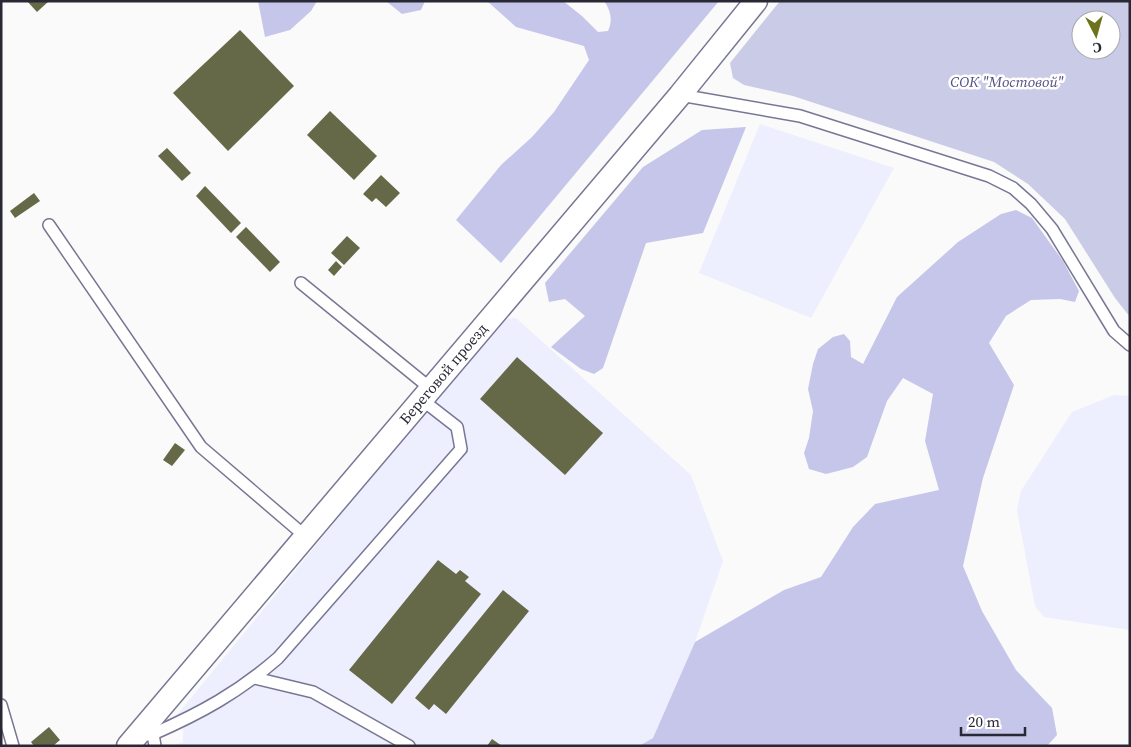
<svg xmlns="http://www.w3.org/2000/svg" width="1131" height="747" viewBox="0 0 1131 747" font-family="'Source Serif 4',serif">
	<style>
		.built { fill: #edeefe }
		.green { fill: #cacbe7; fill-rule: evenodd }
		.forest { fill: #c6c6ea }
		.building { fill: #666948 }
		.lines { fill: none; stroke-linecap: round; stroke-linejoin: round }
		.service-casing { stroke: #777795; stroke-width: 14 }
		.minor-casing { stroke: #777795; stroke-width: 25 }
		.service { stroke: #fff; stroke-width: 11 }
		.minor { stroke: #fff; stroke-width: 22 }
		.labels { text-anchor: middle; stroke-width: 5; stroke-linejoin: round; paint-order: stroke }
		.park-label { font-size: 15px; font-style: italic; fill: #524f81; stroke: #fff }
		.street-label { font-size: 15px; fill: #292935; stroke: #fff }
	</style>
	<rect width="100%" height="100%" fill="#fafafa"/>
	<g class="built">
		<path d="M760,124L894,168L811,318L699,273Z"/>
		<path d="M516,318L691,475L723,561L695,642L653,738L639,746H173L183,742V721L168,726L501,319Z"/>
		<path d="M1114,395L1130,396V630L1044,617L1035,606L1017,510L1021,491L1072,412Z"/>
	</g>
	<path class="green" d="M780,1H1130V317L1115,298L1065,219L1028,184L994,162L793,96L744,85L733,78L730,63ZM1081,20H1111V50H1081Z"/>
	<g class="forest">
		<path d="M258,1H317L311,11L290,30L265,37Z"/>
		<path d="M386,1H425L421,10L402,14Z"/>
		<path d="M487,1H563L582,16L598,32L608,31C613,20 611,11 604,1H719L501,263L456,220L501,165L532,137L554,112L589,60L584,46L516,27Z"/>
		<path d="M746,127L703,233L646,243L603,368L594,374L581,369L551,347L585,316L565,299L549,302L545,283L643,167L702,130Z"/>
		<path d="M1016,210L1032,218L1063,261L1079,291L1075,302L1060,299L1031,300L1006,316L989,343L1014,385L983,478L963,566L982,611L1016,670L1052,708L1057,735L1047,746H639L653,738L695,642L784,590L821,577L853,527L875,504L939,490L925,441L933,394L903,378L887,401L867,457L853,467L826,474L809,469L804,453L809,438L813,411L808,389L813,364L818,349L833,337L844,334L850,341L851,357L863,364L897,297L958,242L1001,214Z"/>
	</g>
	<g class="building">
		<path d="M27,1H49L37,12Z"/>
		<path d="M240,30L294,86L228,151L173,93Z"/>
		<path d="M330,111L377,156L354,180L307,135Z"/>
		<path d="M167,148L191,173L182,181L158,156Z"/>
		<path d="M381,175L400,193L386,207L376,198L372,202L363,194Z"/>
		<path d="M205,186L241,223L231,233L196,196Z"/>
		<path d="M34,193L40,201L15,218L10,211Z"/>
		<path d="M246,227L280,262L270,272L236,237Z"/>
		<path d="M347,236L360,248L344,265L331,253Z"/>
		<path d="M336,261L342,267L334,276L328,270Z"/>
		<path d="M517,357L603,433L565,475L480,399Z"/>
		<path d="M175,443L185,450L172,466L163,460Z"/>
		<path d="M438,560L456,574L460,570L469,577L465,581L481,594L392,704L349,670Z"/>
		<path d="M503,590L529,611L446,714L434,704L429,710L415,698Z"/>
		<path d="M49,727L60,740L53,746H34L31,742Z"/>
		<path d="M492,739L502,746H487Z"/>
	</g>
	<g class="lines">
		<defs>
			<g id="service">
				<path d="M680,95L800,116L989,176L1013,188L1031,204L1052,229L1114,331L1130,345"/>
				<path d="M49,225L201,447L305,536"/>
				<path d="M301,283L430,388"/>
				<path d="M255,678L313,692L409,746"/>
				<path d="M1,705L13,746"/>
				<path d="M153,734C201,713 239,692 278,658L461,449L457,427L421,399"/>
				<path d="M146,735L153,734L155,746"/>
			</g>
			<g id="minor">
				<path id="s1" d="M128,746L680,95L756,1"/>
			</g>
		</defs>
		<use href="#service" class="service-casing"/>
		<use href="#minor" class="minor-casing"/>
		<use href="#service" class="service"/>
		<use href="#minor" class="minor"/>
	</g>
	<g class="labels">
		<g class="park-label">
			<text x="1007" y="87">СОК "Мостовой"</text>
		</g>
		<g class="street-label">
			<text dy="5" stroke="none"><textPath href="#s1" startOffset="488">Береговой проезд</textPath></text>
		</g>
	</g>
	<rect width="1131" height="747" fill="none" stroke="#292935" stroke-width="5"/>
	<g transform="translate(1096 35) rotate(174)"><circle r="24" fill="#ffffff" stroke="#a9a9ae"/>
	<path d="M0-4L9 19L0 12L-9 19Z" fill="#6d731a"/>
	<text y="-8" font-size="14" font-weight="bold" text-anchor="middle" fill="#292935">С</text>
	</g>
	<path d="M961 727v8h64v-8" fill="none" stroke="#292935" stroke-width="2.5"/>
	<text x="968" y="727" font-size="15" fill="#292935" stroke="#ffffff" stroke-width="4" paint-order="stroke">20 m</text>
</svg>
